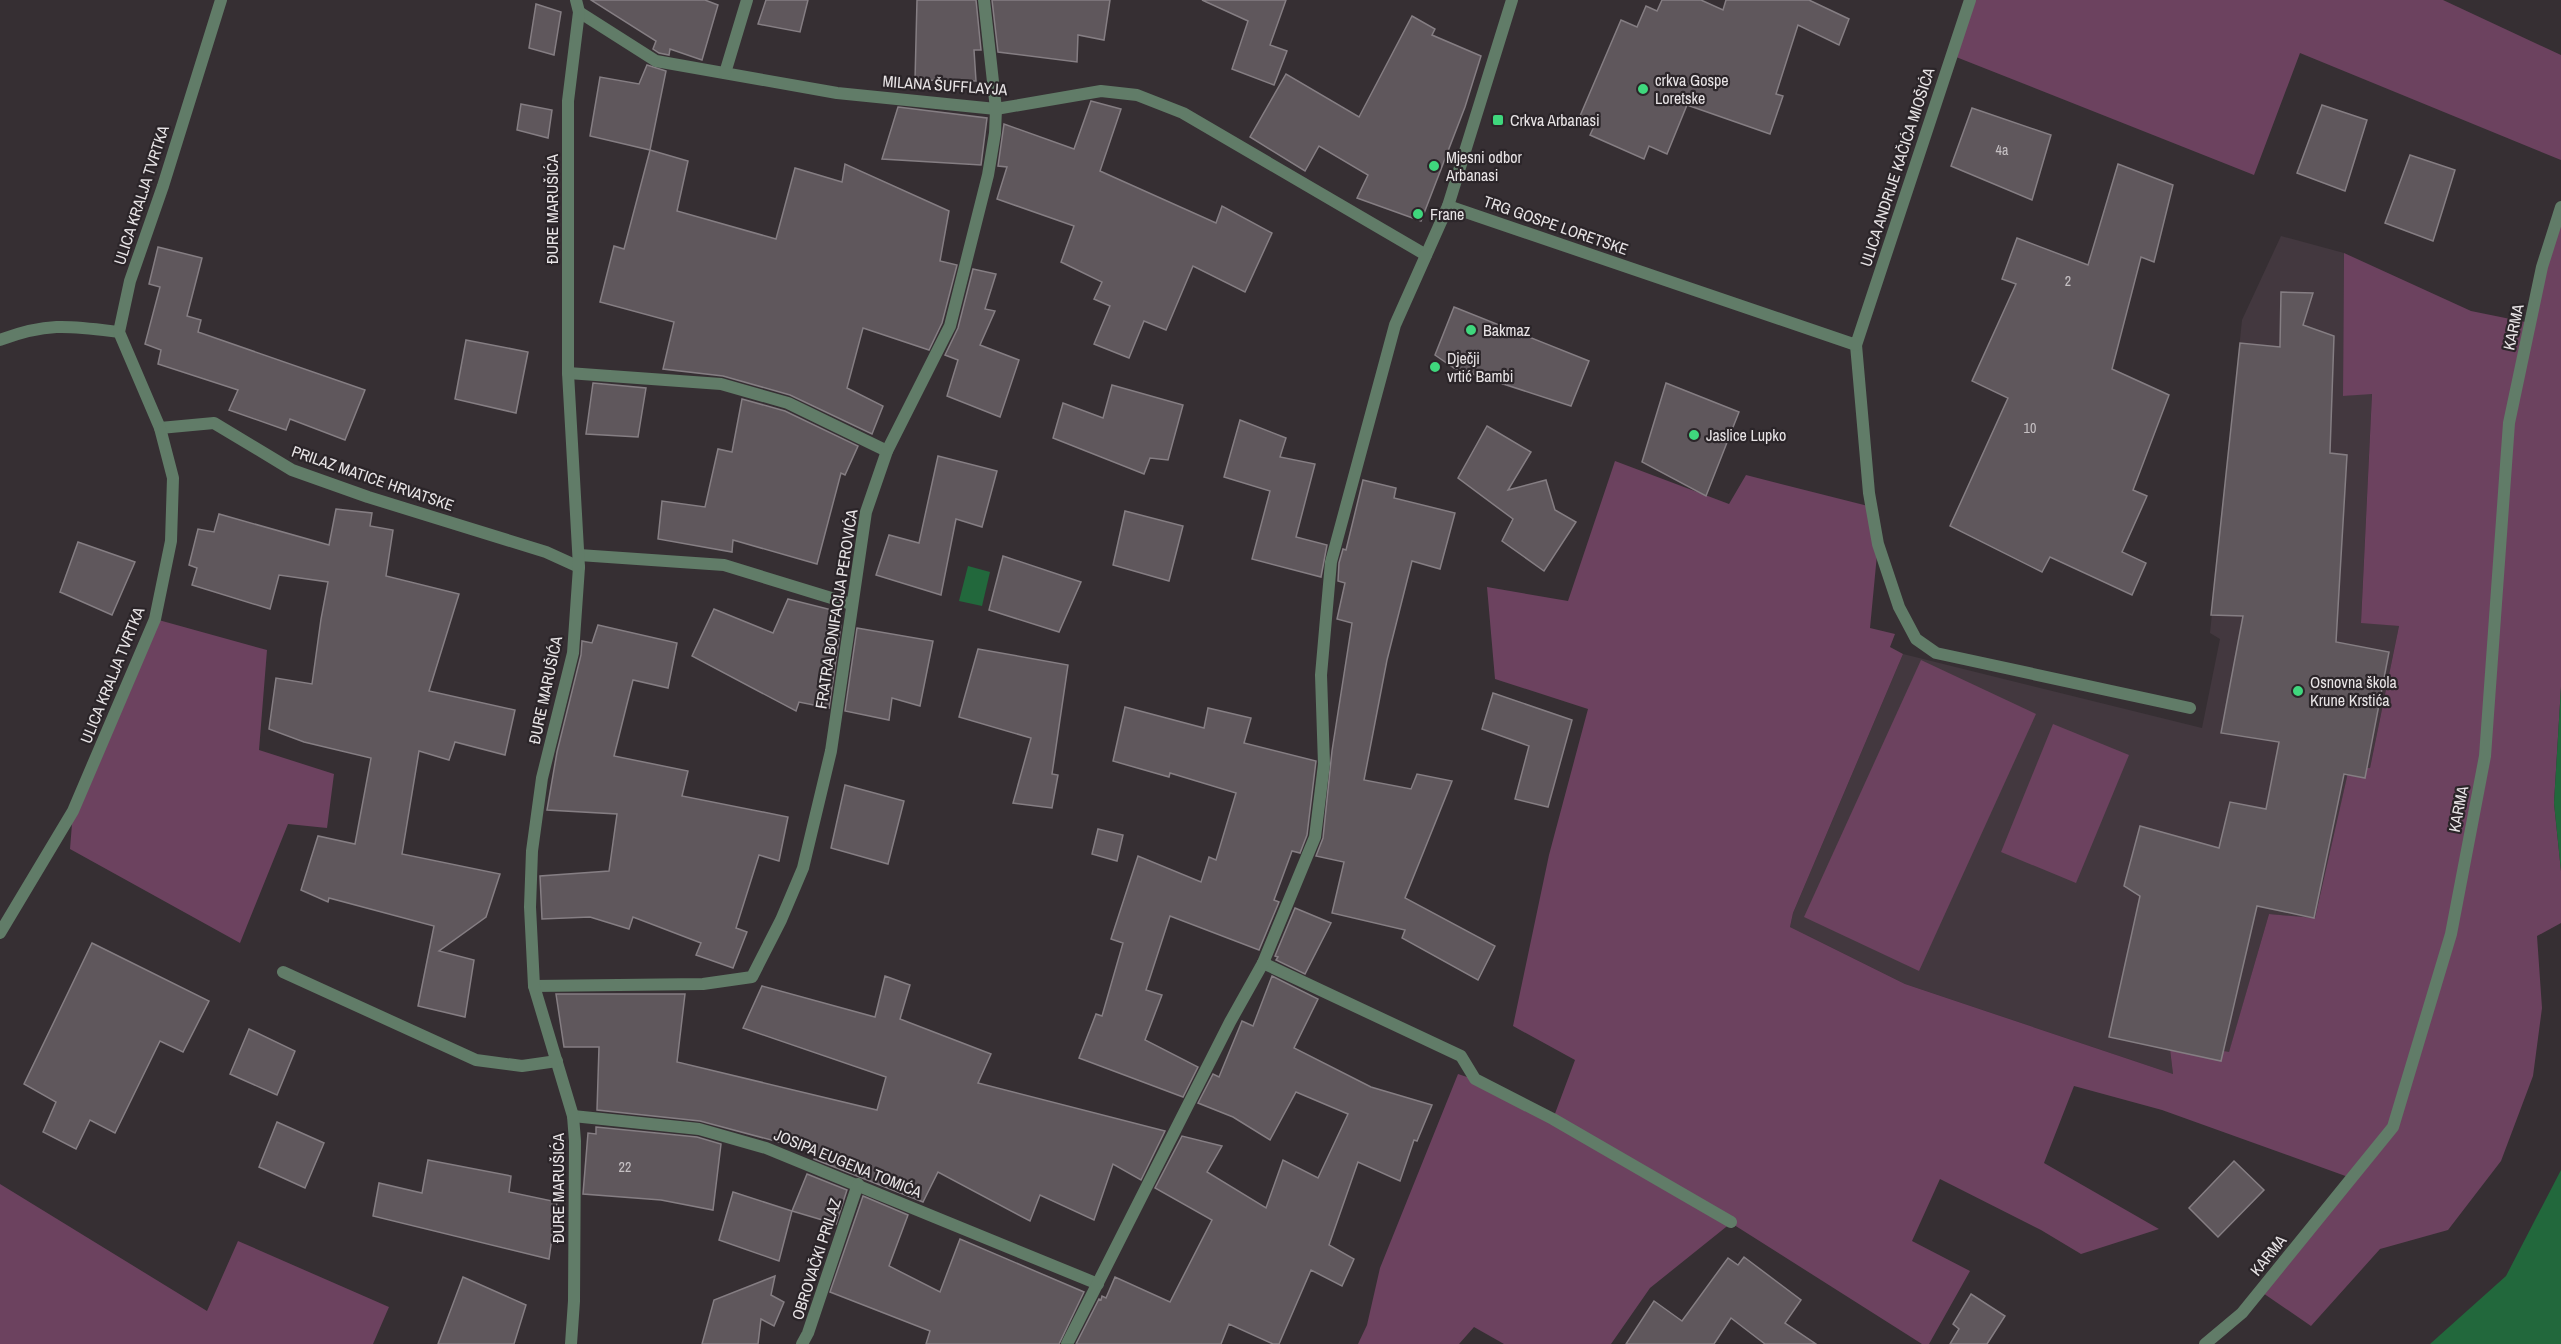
<svg xmlns="http://www.w3.org/2000/svg" width="2561" height="1344" viewBox="0 0 2561 1344" font-family="'Archivo Narrow',sans-serif">
	<style>
		.built { fill: #43383f }
		.green { fill: #6c425f }
		.water { fill: #22683c }
		.building { fill: #5f575c; stroke: #857e83; stroke-width: 1.5 }
		.lines { fill: none; stroke-linecap: round; stroke-linejoin: round }
		.service { stroke: #617c68; stroke-width: 12 }
		.minor { stroke: #617c68; stroke-width: 12 }
		.poi-dot { fill: #3fd77d; stroke: #2b2529; stroke-width: 2 }
		.labels { text-anchor: middle; stroke-width: 4.5; stroke-linejoin: round; paint-order: stroke }
		.number-label { font-size: 14px; fill: #c6c1c4 }
		.poi-label { font-size: 16px; fill: #e8e4e6; stroke: #2b2529; text-anchor: start }
		.street-label { font-size: 16px; fill: #e8e4e6; stroke: #2b2529 }
	</style>
	<rect width="100%" height="100%" fill="#362f33"/>
	<path class="built" d="M2281,236L2344,253L2343,396L2372,393L2361,622L2399,626L2370,768L2349,769L2315,919L2269,914L2229,1053L2169,1042L2173,1074L1905,984L1790,927L1793,913L1903,654L2202,728L2220,639L2210,633L2242,320Z"/>
	<g class="green">
		<path d="M1970,0H2443L2561,55V160L2300,53L2254,175L1951,55Z"/>
		<path d="M2561,207V687L2554,803L2561,871V923L2537,936L2542,1008L2533,1076L2501,1161L2448,1230L2380,1249L2311,1326L2260,1291L2351,1178L2162,1110L2074,1086L2044,1163L2159,1229L2081,1254L2041,1230L1940,1179L1912,1241L1970,1271L1929,1344H1922L1731,1223L1650,1288L1611,1344H1504L1474,1327L1459,1344H1358L1367,1325L1380,1268L1458,1074L1485,1083L1553,1119L1575,1060L1513,1026L1549,855L1588,709L1495,679L1487,587L1568,601L1615,461L1729,504L1746,475L1872,507L1878,544L1870,628L1895,634L1890,647L1903,654L1793,913L1790,927L1905,984L2173,1074L2169,1041L2229,1052L2269,914L2315,918L2349,768H2370L2399,626L2361,623L2372,394L2343,396L2344,253L2471,311L2530,323Z"/>
		<path d="M155,619L267,650L259,750L334,774L327,828L288,824L240,943L70,849L73,811Z"/>
		<path d="M1921,660L2036,714L1919,971L1804,917Z"/>
		<path d="M2053,724L2129,755L2076,883L2001,852Z"/>
		<path d="M0,1184L207,1311L238,1241L389,1307L373,1344H0Z"/>
	</g>
	<g class="water">
		<path d="M968,566L990,572L982,606L959,601Z"/>
		<path d="M2561,687V871L2554,803Z"/>
		<path d="M2561,1170V1344H2430L2506,1276Z"/>
	</g>
	<g class="building">
		<path d="M591,0H705L718,5L702,60L670,49L669,55L659,53L653,49L656,41Z"/>
		<path d="M766,0H808L800,32L758,24Z"/>
		<path d="M917,0H976L981,50H974L976,81L915,80Z"/>
		<path d="M992,0H1110L1104,40L1078,35L1077,62L998,52Z"/>
		<path d="M1202,0H1286L1270,45L1287,51L1274,85L1232,69L1248,21Z"/>
		<path d="M1662,0H1701L1723,10L1726,0H1809L1849,19L1839,45L1798,25L1776,94L1783,96L1770,134L1687,105L1667,154L1649,146L1644,159L1590,135L1596,122L1580,116L1621,20L1637,27L1646,6L1657,11Z"/>
		<path d="M536,4L561,12L554,55L529,48Z"/>
		<path d="M1412,16L1435,29L1432,35L1481,56L1465,107L1421,221L1357,198L1368,175L1319,146L1305,171L1250,137L1286,74L1359,117Z"/>
		<path d="M647,65L666,71L650,150L590,136L600,77L639,84Z"/>
		<path d="M1091,101L1121,109L1100,171L1216,223L1222,206L1272,233L1245,292L1193,266L1166,330L1144,321L1129,358L1094,344L1110,306L1094,299L1102,282L1061,262L1074,226L997,199L1007,167L998,166L1004,124L1074,149Z"/>
		<path d="M521,104L552,110L548,138L517,130Z"/>
		<path d="M2322,105L2367,120L2345,191L2297,173Z"/>
		<path d="M898,107L987,118L981,165L882,159Z"/>
		<path d="M1972,108L2051,135L2032,200L1951,166Z"/>
		<path d="M650,150L688,161L677,211L776,239L795,168L842,182L845,164L949,211L940,261L957,265L942,323L929,350L863,328L847,388L883,406L872,434L790,395L723,376L663,369L674,322L600,302L614,246L624,249Z"/>
		<path d="M2410,155L2455,170L2433,241L2385,223Z"/>
		<path d="M2118,164L2173,185L2154,262L2141,257L2112,369L2169,395L2133,490L2147,496L2122,552L2146,563L2132,595L2050,557L2042,572L1950,526L2008,398L1972,381L2016,284L2002,279L2017,238L2088,265Z"/>
		<path d="M158,247L202,258L187,316L201,320L198,332L365,390L345,440L290,419L286,430L229,410L238,390L158,364L161,350L145,344L160,287L149,284Z"/>
		<path d="M973,269L996,274L985,309L995,311L980,345L1019,360L1000,417L947,396L958,360L945,355L958,328Z"/>
		<path d="M2281,292L2313,293L2303,325L2334,336L2330,453L2347,455L2336,642L2389,652L2365,778L2344,774L2314,918L2257,906L2221,1061L2109,1037L2140,896L2124,886L2140,826L2219,848L2230,802L2266,809L2279,742L2221,733L2243,616L2211,615L2240,343L2280,347Z"/>
		<path d="M1454,307L1589,361L1571,406L1454,368L1435,355Z"/>
		<path d="M466,340L528,352L516,413L455,399Z"/>
		<path d="M593,383L646,388L638,437L586,434Z"/>
		<path d="M1666,383L1739,412L1706,496L1642,462Z"/>
		<path d="M1112,385L1183,405L1168,460L1150,458L1144,474L1053,438L1063,403L1103,418Z"/>
		<path d="M742,399L785,411L858,446L845,475L841,473L817,564L733,540L732,552L658,539L662,501L705,507L718,449L732,452Z"/>
		<path d="M1240,420L1286,438L1280,457L1315,464L1296,537L1327,545L1321,577L1252,559L1270,491L1224,477Z"/>
		<path d="M1487,426L1531,452L1508,490L1546,480L1555,510L1576,522L1544,571L1502,541L1513,519L1458,478Z"/>
		<path d="M938,456L997,471L982,527L956,519L941,595L876,575L889,535L919,543Z"/>
		<path d="M1363,480L1396,488L1394,498L1455,513L1440,569L1412,561L1387,660L1364,780L1411,789L1417,774L1452,781L1405,898L1495,946L1478,980L1402,938L1405,930L1332,913L1344,862L1316,856L1323,838L1332,751L1352,623L1337,619L1345,583L1338,581L1339,563L1343,549L1346,550Z"/>
		<path d="M336,509L372,513L370,526L393,530L386,576L459,594L429,691L515,710L505,755L455,742L449,760L419,751L402,854L500,874L486,917L439,951L474,960L465,1017L418,1006L434,926L329,898L328,902L301,890L318,836L355,844L371,758L304,742L269,729L276,678L312,684L321,619L328,582L279,575L270,609L192,585L197,568L189,565L198,529L214,532L219,514L329,545Z"/>
		<path d="M1125,511L1183,526L1169,581L1113,565Z"/>
		<path d="M78,542L135,562L112,615L60,592Z"/>
		<path d="M1003,556L1081,582L1059,632L989,610Z"/>
		<path d="M788,599L832,610L830,623L841,625L829,708L799,702L796,711L692,656L714,609L773,633Z"/>
		<path d="M598,625L677,643L668,688L633,680L614,756L688,771L682,796L788,817L779,861L759,855L736,928L747,932L733,968L696,955L701,943L633,917L629,929L590,917L542,919L540,876L609,871L617,814L547,810L557,752L581,655L582,641L592,643Z"/>
		<path d="M857,628L933,641L920,706L892,698L889,720L845,711Z"/>
		<path d="M978,649L1068,665L1052,774L1058,775L1052,808L1013,803L1031,738L959,717Z"/>
		<path d="M1493,693L1572,720L1548,807L1515,799L1529,746L1482,729Z"/>
		<path d="M1125,707L1204,728L1208,708L1251,718L1244,743L1316,761L1307,835L1300,853L1292,851L1274,900L1279,902L1259,950L1170,916L1146,990L1162,995L1145,1040L1198,1067L1183,1097L1079,1058L1096,1014L1102,1016L1123,943L1111,939L1138,856L1201,882L1209,857L1216,860L1236,793L1170,773L1169,777L1113,761Z"/>
		<path d="M845,785L904,801L888,864L831,848Z"/>
		<path d="M1098,829L1123,835L1117,861L1092,854Z"/>
		<path d="M1295,908L1331,923L1305,974L1276,960L1278,957L1275,956Z"/>
		<path d="M92,943L209,1001L183,1052L160,1041L115,1133L90,1120L76,1149L43,1132L56,1102L24,1084Z"/>
		<path d="M885,976L910,985L900,1019L991,1054L978,1083L1165,1131L1141,1180L1113,1164L1094,1220L1040,1195L1030,1221L938,1172L923,1202L814,1159L816,1152L700,1121L597,1110L599,1047H564L556,994H685L677,1062L877,1110L886,1077L743,1028L762,986L875,1017Z"/>
		<path d="M1272,976L1318,999L1294,1048L1371,1087L1432,1105L1417,1141L1414,1140L1400,1181L1358,1162L1329,1245L1354,1259L1342,1286L1311,1270L1279,1344H1273L1229,1324L1221,1344H1076L1099,1299L1101,1300L1102,1296L1106,1298L1115,1277L1170,1302L1212,1220L1155,1188L1182,1136L1222,1146L1207,1172L1266,1208L1283,1160L1318,1178L1348,1114L1296,1092L1270,1140L1233,1117L1198,1103L1213,1074L1219,1077L1242,1021L1253,1026Z"/>
		<path d="M249,1029L295,1051L277,1095L230,1074Z"/>
		<path d="M277,1122L324,1143L305,1188L259,1167Z"/>
		<path d="M596,1127L697,1137L721,1144L713,1210L661,1200L583,1194L588,1133L596,1134Z"/>
		<path d="M428,1160L511,1176L509,1192L557,1202L549,1259L373,1216L379,1183L422,1193Z"/>
		<path d="M2234,1161L2264,1190L2218,1237L2189,1208Z"/>
		<path d="M807,1174L847,1190L836,1224L792,1211Z"/>
		<path d="M733,1192L792,1211L779,1261L719,1240Z"/>
		<path d="M863,1196L908,1215L889,1266L940,1292L960,1239L1084,1292L1059,1344H926L930,1331L830,1292Z"/>
		<path d="M1744,1257L1801,1300L1785,1323L1816,1344H1765L1731,1318L1714,1344H1626L1654,1301L1682,1321L1728,1258L1738,1265Z"/>
		<path d="M775,1276L771,1295L784,1302L774,1326L761,1319L758,1344H702L714,1300Z"/>
		<path d="M463,1277L526,1305L514,1344H438Z"/>
		<path d="M1971,1294L2005,1316L1987,1344H1950L1959,1329L1953,1324Z"/>
	</g>
	<g class="lines">
		<g class="service">
			<path d="M0,340C48,322 70,326 119,332"/>
			<path d="M1856,345L1869,493L1878,544L1899,607L1916,639L1936,653L2190,708"/>
			<path d="M283,972L476,1060L522,1066L557,1061"/>
		</g>
		<g class="minor">
			<path d="M579,12L656,61L837,93L996,109L1101,91L1137,95L1183,113L1426,255"/>
			<path d="M725,73L747,0"/>
			<path d="M1448,206L1856,345L1970,0"/>
			<path d="M568,373L721,384L788,403L887,451"/>
			<path d="M160,428L214,423L292,470L368,497L546,552L579,567"/>
			<path d="M579,555L724,565L851,604"/>
			<path d="M0,933L73,811L155,619L171,541L173,478L160,428L119,332L130,281L163,186L221,0"/>
			<path d="M1263,963L1461,1056L1475,1079L1553,1119L1731,1222"/>
			<path d="M534,986L703,984L752,977L781,920L803,868L831,751L866,512L887,451L950,326L988,175L995,133L996,109L984,0"/>
			<path d="M573,1116L699,1129L766,1148L1098,1284"/>
			<path d="M571,1344L574,1301L575,1141L573,1116L534,986L530,907L532,851L542,778L573,653L579,567L568,373V101L579,12L576,0"/>
			<path d="M802,1344L808,1333L858,1184"/>
			<path d="M1067,1344L1230,1022L1263,963L1315,837L1324,764L1321,675L1331,562L1395,325L1448,206L1512,0"/>
			<path d="M2205,1344L2242,1313L2393,1127L2451,934L2485,756L2509,423L2542,267L2561,207"/>
		</g>
	</g>
	<g class="poi-dot">
		<circle cx="1643" cy="89" r="6"/>
		<rect x="1492" y="114" width="12" height="12" rx="3"/>
		<circle cx="1434" cy="166" r="6"/>
		<circle cx="1418" cy="214" r="6"/>
		<circle cx="1471" cy="330" r="6"/>
		<circle cx="1435" cy="367" r="6"/>
		<circle cx="1694" cy="435" r="6"/>
		<circle cx="2298" cy="691" r="6"/>
	</g>
	<g class="labels">
		<g class="number-label">
			<text x="2002" y="155">4a</text>
			<text x="2068" y="286">2</text>
			<text x="2030" y="433">10</text>
			<text x="625" y="1172">22</text>
		</g>
		<g class="poi-label">
			<text x="1655" y="86">crkva Gospe<tspan x="1655" dy="18">Loretske</tspan></text>
			<text x="1510" y="126">Crkva Arbanasi</text>
			<text x="1446" y="163">Mjesni odbor<tspan x="1446" dy="18">Arbanasi</tspan></text>
			<text x="1430" y="220">Frane</text>
			<text x="1483" y="336">Bakmaz</text>
			<text x="1447" y="364">Dječji<tspan x="1447" dy="18">vrtić Bambi</tspan></text>
			<text x="1706" y="441">Jaslice Lupko</text>
			<text x="2310" y="688">Osnovna škola<tspan x="2310" dy="18">Krune Krstića</tspan></text>
		</g>
		<g class="street-label">
			<text transform="translate(945 85) rotate(4)" y="6">MILANA ŠUFFLAYJA</text>
			<text transform="translate(1897 167) rotate(-72)" y="6">ULICA ANDRIJE KAČIĆA MIOŠIĆA</text>
			<text transform="translate(141 195) rotate(-72)" y="6">ULICA KRALJA TVRTKA</text>
			<text transform="translate(552 209) rotate(-90)" y="6">ĐURE MARUŠIĆA</text>
			<text transform="translate(1556 225) rotate(19)" y="6">TRG GOSPE LORETSKE</text>
			<text transform="translate(2513 327) rotate(-78)" y="6">KARMA</text>
			<text transform="translate(373 478) rotate(19)" y="6">PRILAZ MATICE HRVATSKE</text>
			<text transform="translate(836 609) rotate(-81)" y="6">FRATRA BONIFACIJA PEROVIĆA</text>
			<text transform="translate(112 675) rotate(-68)" y="6">ULICA KRALJA TVRTKA</text>
			<text transform="translate(545 690) rotate(-78)" y="6">ĐURE MARUŠIĆA</text>
			<text transform="translate(2458 809) rotate(-79)" y="6">KARMA</text>
			<text transform="translate(848 1163) rotate(22)" y="6">JOSIPA EUGENA TOMIĆA</text>
			<text transform="translate(558 1188) rotate(-90)" y="6">ĐURE MARUŠIĆA</text>
			<text transform="translate(2268 1255) rotate(-51)" y="6">KARMA</text>
			<text transform="translate(816 1259) rotate(-72)" y="6">OBROVAČKI PRILAZ</text>
		</g>
	</g>
</svg>
